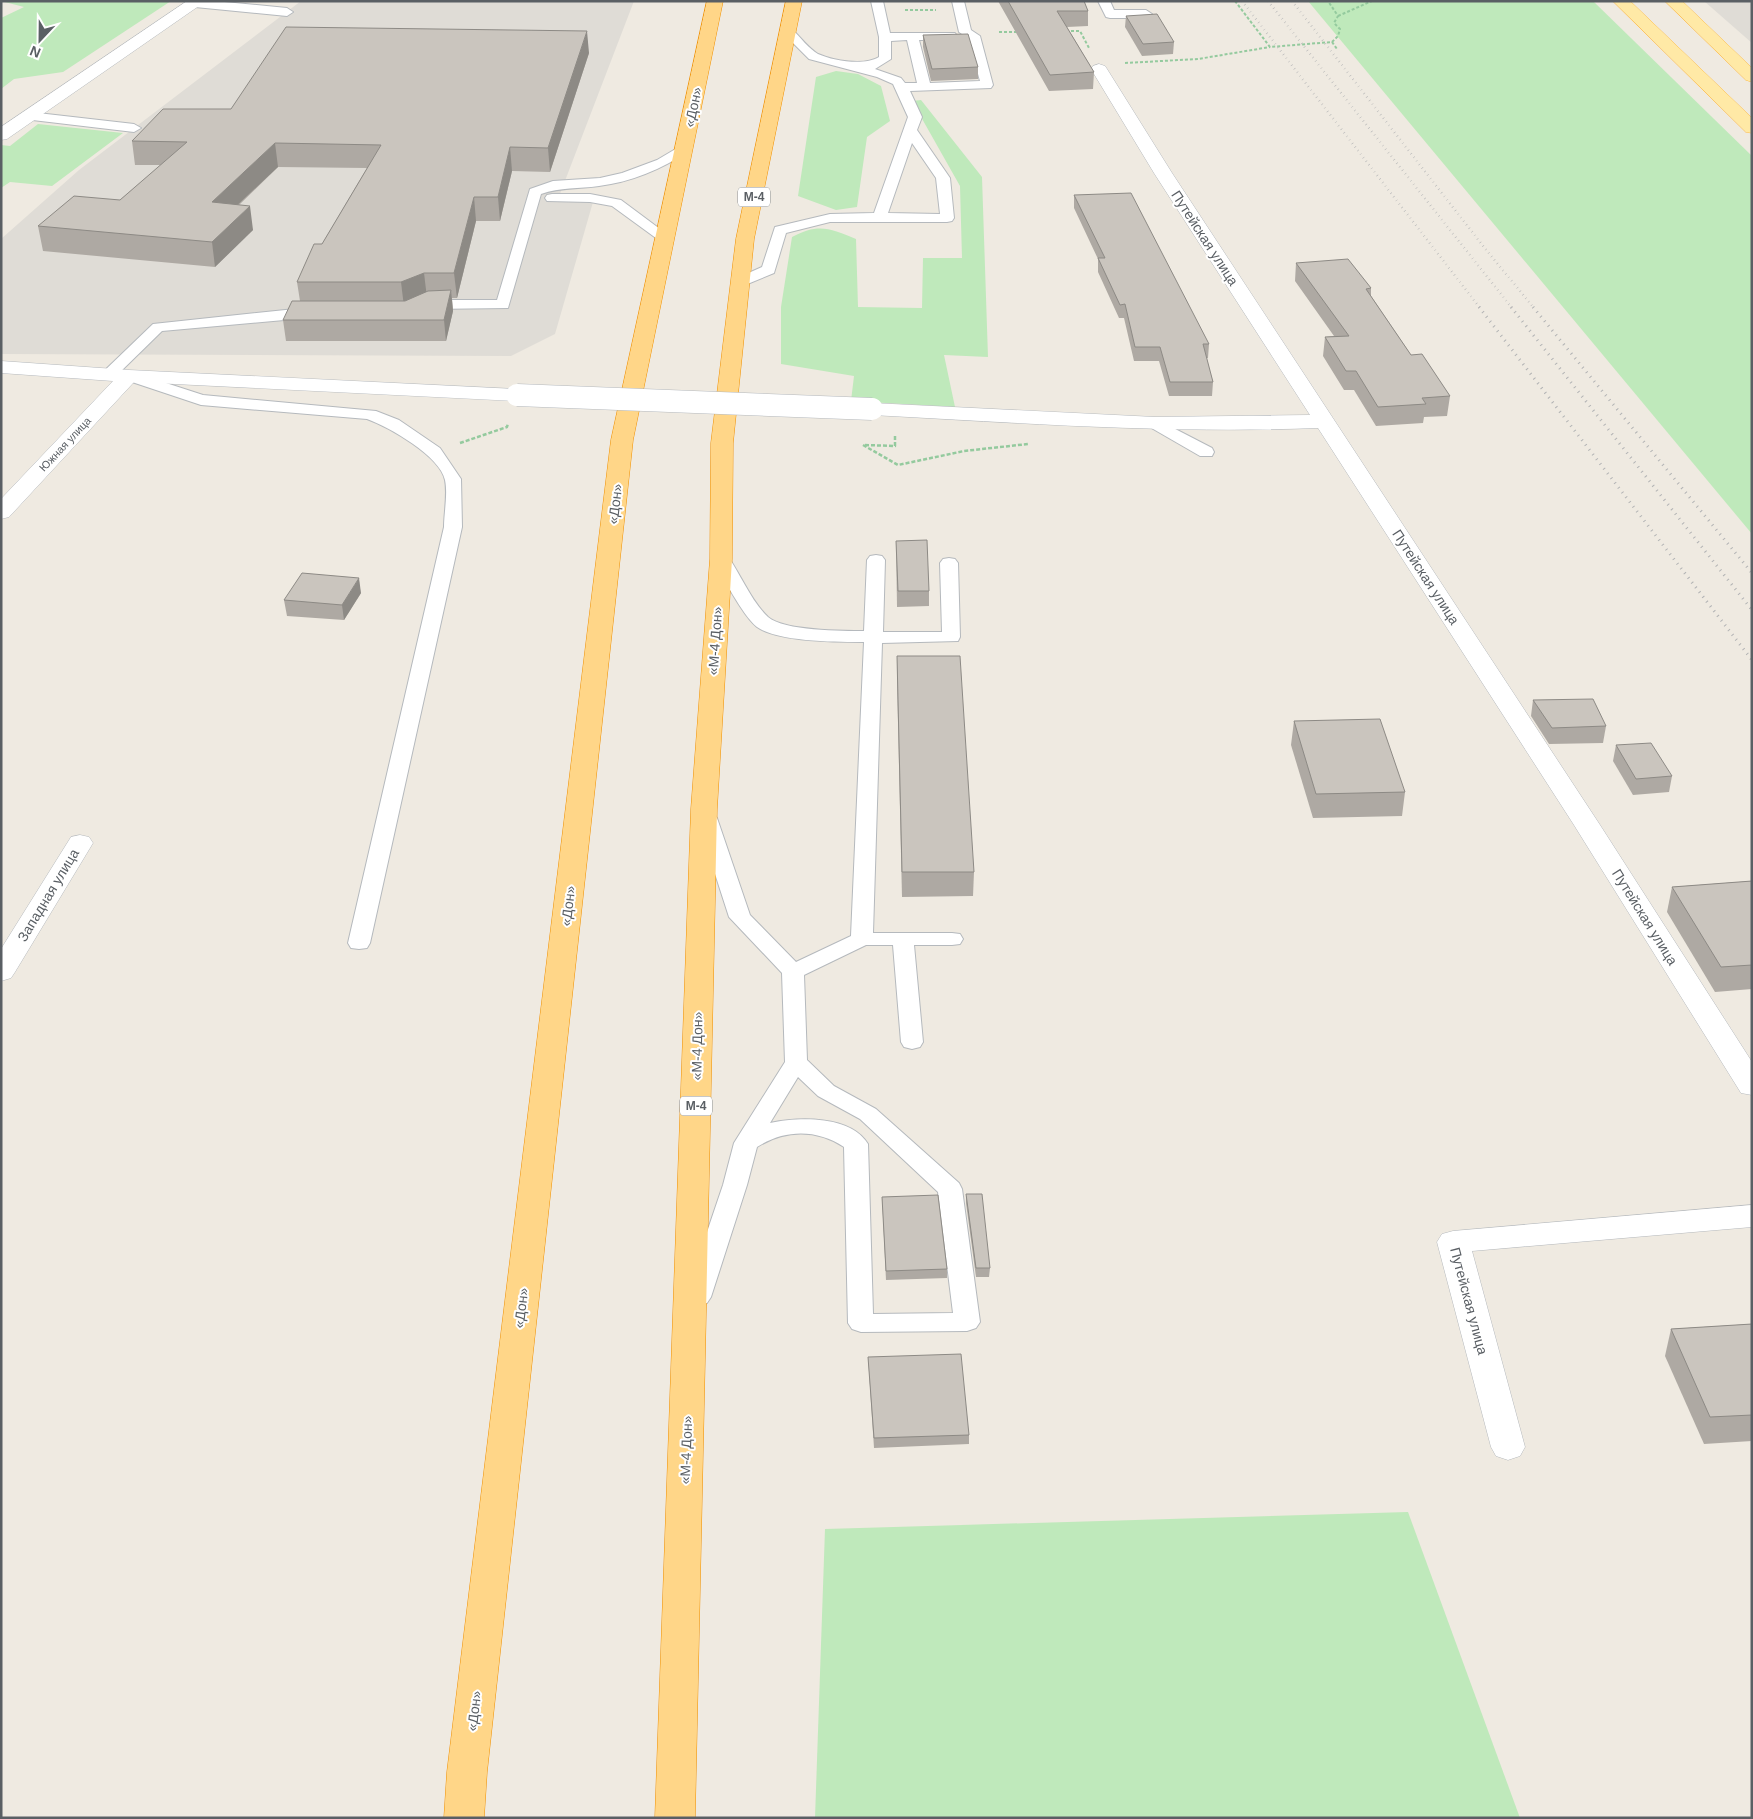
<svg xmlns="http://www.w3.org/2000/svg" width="1753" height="1819" viewBox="0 0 1753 1819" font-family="Arial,sans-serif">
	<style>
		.industrial { fill: #dfdcd6 }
		.green { fill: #bfe9bb }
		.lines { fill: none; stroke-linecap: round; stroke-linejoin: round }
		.lane-casing { stroke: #b5b9bd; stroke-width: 2 }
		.street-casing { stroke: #b5b9bd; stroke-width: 1 }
		.primary-casing { stroke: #febc4b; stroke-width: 1 }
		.highway-casing { stroke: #f09000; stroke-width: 1 }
		.path-far1 { stroke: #94ca9e; stroke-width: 2; stroke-dasharray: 3 2; stroke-linecap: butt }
		.path { stroke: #94ca9e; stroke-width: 2.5; stroke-dasharray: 4 2; stroke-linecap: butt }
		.lane { fill: #fff; fill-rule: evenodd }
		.street { fill: #fff; fill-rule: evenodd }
		.primary { fill: #ffe9a6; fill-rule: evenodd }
		.highway { fill: #ffd688; fill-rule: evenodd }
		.rail-far1 { stroke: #b2b3b4; stroke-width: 2.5; stroke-dasharray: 0.5 4; stroke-linecap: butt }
		.rail { stroke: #b2b3b4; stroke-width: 3; stroke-dasharray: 1 5; stroke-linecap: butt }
		.street-bridge-casing { stroke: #b5b9bd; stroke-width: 23; stroke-linecap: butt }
		.street-bridge { stroke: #fff; stroke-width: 22 }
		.wall { fill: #aea9a3 }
		.shaded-wall { fill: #8d8a85 }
		.building { fill: #cac5be; stroke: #8d8a85 }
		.labels { text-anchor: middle; stroke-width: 4; stroke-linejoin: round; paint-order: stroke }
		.far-street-label { font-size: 11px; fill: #5a5f64; stroke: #fff }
		.shield { fill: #fff; stroke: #8c8f92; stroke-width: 1 }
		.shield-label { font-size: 12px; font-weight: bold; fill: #5a5f64 }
		.street-label { font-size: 14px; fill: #5a5f64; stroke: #fff }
	</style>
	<rect width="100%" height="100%" fill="#efeae1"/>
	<g class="industrial">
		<path d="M301,1H634L558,199L593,202L555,334L511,356L1,354V239L79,170Z"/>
		<path d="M1704,1H1752V43Z"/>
	</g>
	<g class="green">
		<path d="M1,1H171L63,72L14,79L1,89V18L24,7Z"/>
		<path d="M1308,1H1593L1752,156V534Z"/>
		<path d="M836,71L858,74L881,86L890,121L867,137L857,207L836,210L798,196L816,77Z"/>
		<path d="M921,100L982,177L988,357L944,355L955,407L851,401L854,376L781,364V307L792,237C818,223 830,228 856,239L858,307L922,308L923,258H962L960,186L912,101Z"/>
		<path d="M38,124L123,133L52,186L10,182L1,188V145L10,146Z"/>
		<path d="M1408,1512L1520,1818H815L825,1529Z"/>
	</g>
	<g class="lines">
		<defs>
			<g id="lane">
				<path d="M190,1H214L287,8L293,12L287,16L195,7L191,6Z"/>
				<path d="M871,1H883L890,33H955L957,36L955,39L951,40H919L930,83L980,81L968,38L959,32L952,1H964L971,30L980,36L993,85L991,88L910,91L922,117L917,130L950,178L954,218L952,221L947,222H830L786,233L774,273L745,285H735L733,282L735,279L762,267L775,227L830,214L874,213L908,117L893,84L877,77L809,59L782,32L788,28L792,29C800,37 809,49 818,54C834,61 864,66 879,57V37ZM907,40L917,83H905L901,78L875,69L891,59V41ZM912,143L936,178L940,214L888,213Z"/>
				<path d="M1098,1H1110L1114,10H1146L1152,14L1146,18H1110L1106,17Z"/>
				<path d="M29,112L134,124L141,128L134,132L24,119L22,116L24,113Z"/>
				<path d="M684,144L691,148L689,151C662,169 631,182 599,186C579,189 560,187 541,194L508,308L430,309L424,311L419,309L416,306L422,301L427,300H497L530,189L553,181L600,178L622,173L657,160Z"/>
				<path d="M552,194H590L621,200L672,238L670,241H660L612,206L590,202L547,201L545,198L547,195Z"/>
				<path d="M295,309L320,311L323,314L320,317L295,319L162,331L115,377H103L101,374L153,324Z"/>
				<path d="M129,371L203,395L376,411L399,420L440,448L461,479L462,527L370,943L367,948L359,949L351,948L348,943L444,527C444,513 448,494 445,480C440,456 389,427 367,419L201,405L123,379L121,376L123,373Z"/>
				<path d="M1154,418L1212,448L1214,452L1212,456H1200L1148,426L1146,423L1148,420Z"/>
				<path d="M721,554L727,555C741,575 751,601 768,617C784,631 842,631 864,631L867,560L870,556L876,555L882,556L885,560L883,632H942L940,563L943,559L949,558L955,559L958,563L960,637L958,641L882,643L873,933H952L960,934L963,939L960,944L952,945H914L923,1042L920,1047L912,1049L904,1047L901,1042L893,945H866L804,975L807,1060L834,1086L876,1109L959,1183L962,1189L980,1322L976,1328L967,1331L861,1332L852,1329L848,1323L844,1147C817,1129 785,1129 757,1147L747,1185L711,1297L707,1303L698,1306L689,1303L685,1297L723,1185L734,1143L785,1062L782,973L729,917L697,818L700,814L707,812L714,814L717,818L750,915L796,962L851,936L864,642C838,642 778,642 757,627C742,615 723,576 712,559L715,555ZM798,1077L818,1096L860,1119L938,1192L953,1313L873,1314L868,1144C850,1115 799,1117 770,1123Z"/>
			</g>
			<g id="street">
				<path d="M187,1H206L7,139L1,140V127Z"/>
				<path d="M1099,64L1105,66L1107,69L1172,173L1600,825L1752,1062V1095L1741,1093L1574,825L1318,428C1169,434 1021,423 872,415L865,413L862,409L865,405L872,403L1155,417L1310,415L1154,173L1091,69L1093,66Z"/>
				<path d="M1,361L129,370L517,389L524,391L527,395L524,399L517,401L134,382L9,517L1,519V499L113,381L1,373Z"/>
				<path d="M80,835L89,837L93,843L15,972L11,978L1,981V949L71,837Z"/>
				<path d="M1752,1205V1227L1472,1251L1525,1447L1520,1456L1508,1460L1496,1456L1491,1447L1437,1242L1442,1234L1453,1231Z"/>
			</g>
			<g id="primary">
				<path d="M1613,1H1630L1752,118V133L1746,132Z"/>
				<path d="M1665,1H1682L1752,68V82L1746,80Z"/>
			</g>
			<g id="highway">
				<path d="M707,1H723L633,440L487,1772L484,1818H444L447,1772L611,440Z"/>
				<path d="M786,1H802L754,239L733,443L732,559L717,809L695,1818H655L691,809L710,559L711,443L736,239Z"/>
			</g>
		</defs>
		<use href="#lane" class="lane-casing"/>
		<use href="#street" class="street-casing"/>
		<use href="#primary" class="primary-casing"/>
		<use href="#highway" class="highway-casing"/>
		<g class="path-far1">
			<path d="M1235,1L1270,47L1332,42L1338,36L1340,29L1334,23L1338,16L1328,1"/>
			<path d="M905,10H936"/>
			<path d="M1338,16L1372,1"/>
			<path d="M1066,31H1080L1089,48"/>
			<path d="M999,32H1020"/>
			<path d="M1332,42L1337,49"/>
			<path d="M1125,63L1198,59L1270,47"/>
		</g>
		<g class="path">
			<path d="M460,443L507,427L508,423"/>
			<path d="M863,445L898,465L964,451L1028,444"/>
			<path d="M865,445L895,446V434"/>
		</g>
		<use href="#lane" class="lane"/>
		<use href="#street" class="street"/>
		<use href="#primary" class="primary"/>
		<use href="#highway" class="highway"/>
		<g class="rail-far1">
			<path d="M1242,1L1480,308"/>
			<path d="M1268,1L1512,308"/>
			<path d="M1292,1L1487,251L1534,308"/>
		</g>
		<g class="rail">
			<path d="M1479,307L1752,660"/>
			<path d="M1511,307L1752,610"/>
			<path d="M1533,307L1752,573"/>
		</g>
		<defs>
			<path id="street-bridge" d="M517,395L872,409"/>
		</defs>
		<use href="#street-bridge" class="street-bridge-casing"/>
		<use href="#street-bridge" class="street-bridge"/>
	</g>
	<g class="wall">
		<path d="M998,1H1084L1088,11V26L1067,27L1094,72L1093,89L1049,91Z"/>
		<path d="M1126,16L1174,42L1173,54L1142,56L1125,27Z"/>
		<path d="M923,35L978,67V79L931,81L923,47Z"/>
		<path d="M589,53L550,172L512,171L500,221H476L457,298H452L453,311L446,341H286L283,320L300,301L297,282L322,244L367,168L278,167L239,205L253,230L215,267L43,251L38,226L120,200L161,165H135L132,141L231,109Z"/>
		<path d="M1074,195L1209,344L1208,358H1206L1213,382L1212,396H1169L1159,361H1134L1124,318H1119L1098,272V259L1074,208Z"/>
		<path d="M1296,263L1371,288V296L1411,355L1450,396L1447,416L1424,417L1423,423L1376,426L1354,390H1344L1323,356L1325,337L1334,336L1295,281Z"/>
		<path d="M896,541L929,591V606L897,607Z"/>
		<path d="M361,593L344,620L287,616L284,600Z"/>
		<path d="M897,656L974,872L973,896L902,897L897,679Z"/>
		<path d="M1533,700L1606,726L1603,743L1549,744L1531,716Z"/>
		<path d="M1294,721L1405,792L1402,816L1313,818L1291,745Z"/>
		<path d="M1616,745L1672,776L1669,792L1633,795L1613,761Z"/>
		<path d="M1752,881V989L1715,992L1667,912L1672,887Z"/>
		<path d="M966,1194L990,1268L989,1277H976L966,1203Z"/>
		<path d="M882,1197L947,1269V1278L886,1280Z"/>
		<path d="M1752,1324V1441L1704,1444L1665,1356L1671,1329Z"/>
		<path d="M868,1357L969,1435V1444L874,1448Z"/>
	</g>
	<g class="shaded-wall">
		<path d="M587,31L589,53L550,172L548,148Z"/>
		<path d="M275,143L278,167L215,226L212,202Z"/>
		<path d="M510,147L512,171L500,221L498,197Z"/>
		<path d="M474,197L476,221L457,298L454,273Z"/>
		<path d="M250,206L253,230L215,267L212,242Z"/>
		<path d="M424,273L427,298L404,307L401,282Z"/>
		<path d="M451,290L453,311L446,341L444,320Z"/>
		<path d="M359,578L361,593L344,620L342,605Z"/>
	</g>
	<g class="building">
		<path d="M1008,1H1084L1088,11H1057L1094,72L1050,75Z"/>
		<path d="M1157,14L1174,42L1143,44L1126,16Z"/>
		<path d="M286,27L587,31L548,148L510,147L498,197H474L454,273H424L401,282H297L314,244H322L381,145L275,143L212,202L250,206L212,242L38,226L74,196L120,200L187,142L132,141L163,109H231Z"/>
		<path d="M968,34L978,67L932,69L923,35Z"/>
		<path d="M1131,193L1209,344H1203L1213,382H1170L1160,347H1135L1125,304L1120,305L1098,258H1105L1074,195Z"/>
		<path d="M1348,259L1371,288L1366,289L1411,355L1422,354L1450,396L1422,398L1426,404L1378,407L1356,371H1346L1325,337L1349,336L1296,263Z"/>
		<path d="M451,290L444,320H283L292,301H405L428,291Z"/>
		<path d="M927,540L929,591H898L896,541Z"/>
		<path d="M302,573L359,578L342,605L284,600Z"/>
		<path d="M897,656H960L974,872H902Z"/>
		<path d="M1593,699L1606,726L1552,728L1533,700Z"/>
		<path d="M1380,719L1405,792L1316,794L1294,721Z"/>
		<path d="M1651,743L1672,776L1636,779L1616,745Z"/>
		<path d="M1752,881V965L1721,967L1672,887Z"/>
		<path d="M966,1194H982L990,1268H976Z"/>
		<path d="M938,1195L947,1269L886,1271L882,1197Z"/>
		<path d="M1752,1324V1415L1710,1417L1671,1329Z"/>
		<path d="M961,1354L969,1435L874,1438L868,1357Z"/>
	</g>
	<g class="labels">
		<g class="far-street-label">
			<text transform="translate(65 444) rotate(-47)" y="4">Южная улица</text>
		</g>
		<g class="shield">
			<rect x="738" y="187.5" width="32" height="19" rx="4"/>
			<rect x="680" y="1096.5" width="32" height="19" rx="4"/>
		</g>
		<g class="shield-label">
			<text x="754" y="201">М-4</text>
			<text x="696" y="1110">М-4</text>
		</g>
		<g class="street-label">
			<text transform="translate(693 107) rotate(-78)" y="5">«Дон»</text>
			<text transform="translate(1205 238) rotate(57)" y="5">Путейская улица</text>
			<text transform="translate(615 504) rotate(-83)" y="5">«Дон»</text>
			<text transform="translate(1426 577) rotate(57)" y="5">Путейская улица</text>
			<text transform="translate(715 641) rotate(-86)" y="5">«М-4 Дон»</text>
			<text transform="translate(48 895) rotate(-59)" y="5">Западная улица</text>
			<text transform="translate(568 906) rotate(-83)" y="5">«Дон»</text>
			<text transform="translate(1645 917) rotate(58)" y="5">Путейская улица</text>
			<text transform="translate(697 1046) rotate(-89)" y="5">«М-4 Дон»</text>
			<text transform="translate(1469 1301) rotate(75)" y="5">Путейская улица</text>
			<text transform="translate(521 1308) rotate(-83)" y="5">«Дон»</text>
			<text transform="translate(686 1450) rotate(-88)" y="5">«М-4 Дон»</text>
			<text transform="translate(474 1711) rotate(-83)" y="5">«Дон»</text>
		</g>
	</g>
	<rect width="1753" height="1819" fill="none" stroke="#5a5f64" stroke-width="5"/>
	<g transform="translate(40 40) rotate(202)" stroke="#ffffff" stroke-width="4" paint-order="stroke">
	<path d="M0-4L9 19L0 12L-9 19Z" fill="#5a5f64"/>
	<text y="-8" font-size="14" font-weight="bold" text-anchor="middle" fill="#5a5f64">N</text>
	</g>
</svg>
